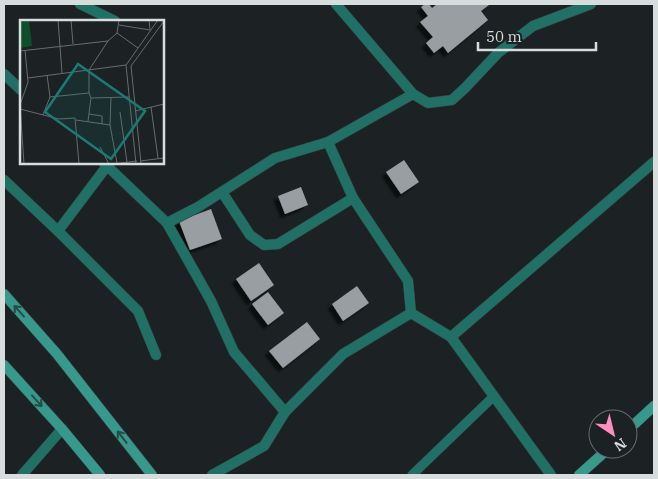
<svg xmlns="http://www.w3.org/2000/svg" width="658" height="479" viewBox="0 0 658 479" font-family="'IBM Plex Serif',serif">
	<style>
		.building { fill: #989ea2; filter: url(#shadow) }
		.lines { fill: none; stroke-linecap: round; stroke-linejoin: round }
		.lane-casing { stroke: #363c3e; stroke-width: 10 }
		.street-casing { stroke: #363c3e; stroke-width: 11 }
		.secondary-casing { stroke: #363c3e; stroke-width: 11 }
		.lane { stroke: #207065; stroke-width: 9 }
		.street { stroke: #207065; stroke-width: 10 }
		.secondary { stroke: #36998b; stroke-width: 10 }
		.oneway { stroke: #254c48 }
		.inset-road { fill: none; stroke: #676c6e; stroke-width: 1 }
		.view { fill: #197b74; fill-opacity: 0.15; stroke: #197b74; stroke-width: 2.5 }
		.inset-edge { fill: none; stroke: #d7dcdd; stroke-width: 2.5 }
	</style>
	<defs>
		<filter id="shadow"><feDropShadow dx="-4.5" dy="4.5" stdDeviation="1" flood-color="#0009"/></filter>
	</defs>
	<rect width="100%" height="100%" fill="#1c2224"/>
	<g class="building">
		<path d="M425,4H429L432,8L437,4H488L489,5L481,11L488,20L448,53L443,46L434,53L426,43L433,37L420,22L428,16L421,7Z"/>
		<path d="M404,160L419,182L401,194L386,172Z"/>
		<path d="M301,187L308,205L285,214L278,196Z"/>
		<path d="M211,209L222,239L190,250L179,221Z"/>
		<path d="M259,263L274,285L251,301L236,279Z"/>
		<path d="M357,286L369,303L343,321L332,304Z"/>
		<path d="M268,292L284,313L268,325L252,304Z"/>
		<path d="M307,322L320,339L283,368L269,351Z"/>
	</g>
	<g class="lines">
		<defs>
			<path id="lane" d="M412,475L494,396"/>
			<g id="street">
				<path d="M80,4L115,21"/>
				<path d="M336,4L413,94L428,103L452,100L465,88L498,53L533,26L591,4"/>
				<path d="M4,74L21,90"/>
				<path d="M328,142L353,198L408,281L411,313"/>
				<path d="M103,162L167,223L211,301L234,352L285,412"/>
				<path d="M4,180L58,231L138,311L156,355"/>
				<path d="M222,192L250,235L264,245L278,244L353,198"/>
				<path d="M167,223L198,207L275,158L328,142L413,94"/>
				<path d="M58,231L107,166"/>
				<path d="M451,337L654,162"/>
				<path d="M22,475L62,429"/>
				<path d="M212,475L264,446L285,412L343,354L411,313L451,337L551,475"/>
			</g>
			<g id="secondary">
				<path d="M4,294L57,354L152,475"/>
				<path d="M4,365L62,429L100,475"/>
				<path d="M628,430L654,406"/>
				<path d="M579,475L608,449"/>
			</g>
		</defs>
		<use href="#lane" class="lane-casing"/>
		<use href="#street" class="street-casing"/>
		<use href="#secondary" class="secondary-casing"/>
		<use href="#lane" class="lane"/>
		<use href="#street" class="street"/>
		<use href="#secondary" class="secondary"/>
	</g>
	<defs><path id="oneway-shaft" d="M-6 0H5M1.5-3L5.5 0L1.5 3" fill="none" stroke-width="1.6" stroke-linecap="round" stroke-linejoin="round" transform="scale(1.25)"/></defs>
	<g class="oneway">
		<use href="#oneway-shaft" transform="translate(19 311) rotate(-132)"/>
		<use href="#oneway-shaft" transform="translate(37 401) rotate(48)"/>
		<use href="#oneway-shaft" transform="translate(122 437) rotate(-128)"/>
	</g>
	<g transform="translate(20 20)">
		<rect width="144" height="144" fill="#1c2224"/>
		<path d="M9,1L12,26L0,28V2Z" fill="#0f4e2b"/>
		<path class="inset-road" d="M51,0L53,24M99,5L130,10L129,0M97,13L118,28M88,21L69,50V73L71,78L109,77M0,31L88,21L97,13L99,0M42,53L38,0H57M27,55L30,77M8,58L106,45M91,77L90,105L97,143M131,87L138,138M0,89L39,99L55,98L59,144M115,91L144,84M100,92L107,142M69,94L82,96V104M23,95L30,77L69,73M56,100L90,105M68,101L71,78M80,127L89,144M120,141L144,138M121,143L111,46L144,1M4,144L0,85L8,62L5,30M93,144L117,141M116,144L106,45L138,0"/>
		<path class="view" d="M58,44L125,91L91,139L25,92Z"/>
		<rect width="144" height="144" class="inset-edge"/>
	</g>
	<rect width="658" height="479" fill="none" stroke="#d7dcdd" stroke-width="10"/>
	<g transform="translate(613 434) rotate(145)"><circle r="24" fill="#1c2224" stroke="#676c6e"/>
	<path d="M0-4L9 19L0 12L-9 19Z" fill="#fd8ebf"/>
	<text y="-8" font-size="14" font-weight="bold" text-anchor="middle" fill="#d7dcdd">N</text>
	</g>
	<path d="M478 42v8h118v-8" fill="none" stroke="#d7dcdd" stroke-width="2.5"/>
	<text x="486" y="42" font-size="15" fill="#d7dcdd" stroke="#1c2224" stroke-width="4" paint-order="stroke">50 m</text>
</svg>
